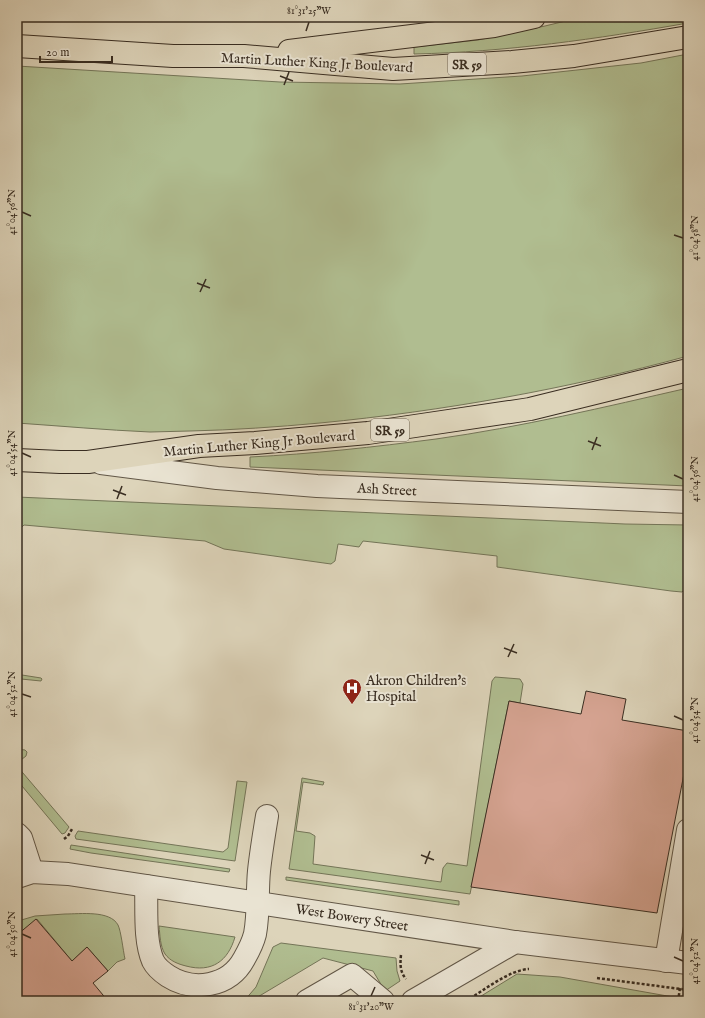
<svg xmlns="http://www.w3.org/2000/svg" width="705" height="1018" viewBox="0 0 705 1018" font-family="'IM FELL English',serif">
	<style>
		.green { fill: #b0bd90; stroke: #747558 }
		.building { fill: #d5a391; stroke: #392d21 }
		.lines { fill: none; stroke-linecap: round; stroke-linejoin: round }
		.minor-casing { stroke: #625747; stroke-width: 24 }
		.major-casing { stroke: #392d21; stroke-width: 24 }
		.path { stroke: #392d21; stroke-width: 2.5; stroke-dasharray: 3 2; stroke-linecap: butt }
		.minor { stroke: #e9e3d2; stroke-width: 22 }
		.major { stroke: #ddd4ba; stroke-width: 22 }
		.ticks { fill: none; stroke: #392d21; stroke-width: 1.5 }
		.labels { text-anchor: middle; stroke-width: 4; stroke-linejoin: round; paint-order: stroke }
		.shield { fill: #e9e3d2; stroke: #6e6456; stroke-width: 1 }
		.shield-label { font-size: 13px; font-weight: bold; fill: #392d21 }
		.street-label { font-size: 14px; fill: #392d21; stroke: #e9e3d2 }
		.poi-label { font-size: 14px; fill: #392d21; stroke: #e9e3d2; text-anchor: start }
		.neatline { fill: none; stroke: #392d21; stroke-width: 1.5 }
		.ticks-label { font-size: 10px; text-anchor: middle; fill: #392d21 }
	</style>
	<rect width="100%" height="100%" fill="#ddd4ba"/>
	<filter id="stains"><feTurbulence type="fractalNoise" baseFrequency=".005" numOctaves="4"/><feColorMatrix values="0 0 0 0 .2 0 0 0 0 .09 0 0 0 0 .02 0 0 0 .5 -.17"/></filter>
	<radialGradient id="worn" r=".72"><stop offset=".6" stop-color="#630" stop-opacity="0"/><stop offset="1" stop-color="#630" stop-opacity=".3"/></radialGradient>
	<g class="green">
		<path d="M582,17H688V23C597,39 506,52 414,54V47L478,40L545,26Z"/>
		<path d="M688,54V356C567,389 444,411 320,423C277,427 234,430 190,431C177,431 163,432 150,432C105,430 61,426 17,423V66L280,82L400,84L522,76L641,63Z"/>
		<path d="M688,388V486L250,467V457C312,454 374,447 436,439C521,427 605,407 688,388Z"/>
		<path d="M17,497L625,524L688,525V586L682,592L671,591L497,567V556L363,541L359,547L338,544L335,561L331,564L224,549L205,541L24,525L20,529H17Z"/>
		<path d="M22,675L41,678L42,679L41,681L21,679L17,709V677Z"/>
		<path d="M495,677L520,679L523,684L520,703L509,701L470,894L289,869L302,778L324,782L323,785L303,782L296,831L310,833L315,836L313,864L441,882L443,868L447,863L467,866L492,681Z"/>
		<path d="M17,749L25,750L27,752L26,756L17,763Z"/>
		<path d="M17,766L69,827L65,833L62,834L17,780Z"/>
		<path d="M237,781L247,782L235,861L76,839L75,836L78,831L223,852L228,848Z"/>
		<path d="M71,845L230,869L229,872L91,853L70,849Z"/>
		<path d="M286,877L459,901V905L286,880Z"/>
		<path d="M65,914C80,914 110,910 118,925C121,931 123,950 125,959L117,962L108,971L87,947L72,961L37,919L17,935L18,921L35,916Z"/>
		<path d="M159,926L235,937C228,961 212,973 186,966C178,964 170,961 165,954C160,946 160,935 159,926Z"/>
		<path d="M281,943L396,958L397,971L400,981L385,991L373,971L323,958L251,1001H244L256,987L273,947Z"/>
		<path d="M517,974L560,977L673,997L672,1001H473Z"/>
	</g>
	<g class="building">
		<path d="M586,691L626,699L622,720L688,731V753L657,913L471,887L509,701L581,714Z"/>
		<path d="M36,919L72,961L87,947L108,971L93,983L108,1001H17V935Z"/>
	</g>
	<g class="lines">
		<defs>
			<g id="minor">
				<path d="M101,463L217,478L317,486L688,502"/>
				<path d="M17,834L21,838L32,872"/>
				<path d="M17,877L32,872L68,874L515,942L688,963"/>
				<path d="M146,886C147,909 144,940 153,961C156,967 162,972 168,976C193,992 229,987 244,959C248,952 253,942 255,934C259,913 257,891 259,871C261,852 264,834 267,816"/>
				<path d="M666,961L688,830"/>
				<path d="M307,1001L352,975L383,1001"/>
				<path d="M413,1001L515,942"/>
			</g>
			<g id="major">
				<path d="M17,46L173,56H244L393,69L512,62L574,56L688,37"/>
				<path d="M289,51L494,26L534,17"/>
				<path d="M17,460L60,462H88L199,446L255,443L368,433L530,409L688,370"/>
			</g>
		</defs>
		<use href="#minor" class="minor-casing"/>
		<use href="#major" class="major-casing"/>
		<g class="path">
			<path d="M64,839L68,836L72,829"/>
			<path d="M401,955C400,964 400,972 406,979"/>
			<path d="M597,978L688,990"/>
			<path d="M466,1001C483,991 509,970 529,969"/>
			<path d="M678,1001L680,988"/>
		</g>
		<use href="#minor" class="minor"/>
		<use href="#major" class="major"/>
	</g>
	<path class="ticks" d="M306,31L309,22M280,76L293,81M284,85L289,72M22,212L31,216M674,235L683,238M197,283L210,288M200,292L206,279M588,441L601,446M592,450L597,437M22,453L31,457M674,475L683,479M113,490L126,495M117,499L122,486M504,648L517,653M508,657L514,644M22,694L31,697M674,716L683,720M421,855L434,860M425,864L430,851M22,934L31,938M674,957L683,961M371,996L375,987"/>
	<defs>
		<symbol id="hospital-pin" viewBox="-11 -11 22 30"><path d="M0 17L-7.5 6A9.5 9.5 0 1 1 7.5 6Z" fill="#8f2418" stroke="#e9e3d2"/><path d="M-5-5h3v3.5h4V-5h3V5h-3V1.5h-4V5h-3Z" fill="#fff"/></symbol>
	</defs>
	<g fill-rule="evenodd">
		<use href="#hospital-pin" x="341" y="677" width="22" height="30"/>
	</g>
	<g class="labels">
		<g class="shield">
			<rect x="448" y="53" width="38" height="22" rx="3"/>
			<rect x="371" y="419" width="38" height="22" rx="3"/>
		</g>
		<g class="shield-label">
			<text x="467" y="69">SR 59</text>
			<text x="390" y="435">SR 59</text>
		</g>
		<g class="street-label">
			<text transform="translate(317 62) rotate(3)" y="5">Martin Luther King Jr Boulevard</text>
			<text transform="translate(259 443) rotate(-5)" y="5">Martin Luther King Jr Boulevard</text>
			<text transform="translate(387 489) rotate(3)" y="5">Ash Street</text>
			<text transform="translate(352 917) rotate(9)" y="5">West Bowery Street</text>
		</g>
		<g class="poi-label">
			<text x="366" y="685">Akron Children's<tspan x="366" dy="16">Hospital</tspan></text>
		</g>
	</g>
	<rect width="705" height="1018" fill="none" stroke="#ddd4ba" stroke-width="44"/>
	<path d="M40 56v6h72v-6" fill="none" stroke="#392d21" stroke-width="2"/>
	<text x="46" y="56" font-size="12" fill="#392d21" stroke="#e9e3d2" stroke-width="3" paint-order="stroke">20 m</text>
	<rect x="22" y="22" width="661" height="974" class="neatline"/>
	<g class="ticks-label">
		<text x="309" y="14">81°31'25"W</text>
		<text transform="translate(11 212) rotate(-90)" y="4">41°04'56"N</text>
		<text transform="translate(694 238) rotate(-90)" y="4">41°04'58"N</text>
		<text transform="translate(11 453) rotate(-90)" y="4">41°04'54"N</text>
		<text transform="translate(694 479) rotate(-90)" y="4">41°04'56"N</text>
		<text transform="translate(11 694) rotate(-90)" y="4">41°04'52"N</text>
		<text transform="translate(694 720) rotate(-90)" y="4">41°04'54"N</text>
		<text transform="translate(11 934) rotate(-90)" y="4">41°04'50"N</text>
		<text transform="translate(694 961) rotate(-90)" y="4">41°04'52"N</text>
		<text x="371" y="1010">81°31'20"W</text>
	</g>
	<rect width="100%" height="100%" filter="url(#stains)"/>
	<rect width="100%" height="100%" fill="url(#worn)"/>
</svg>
